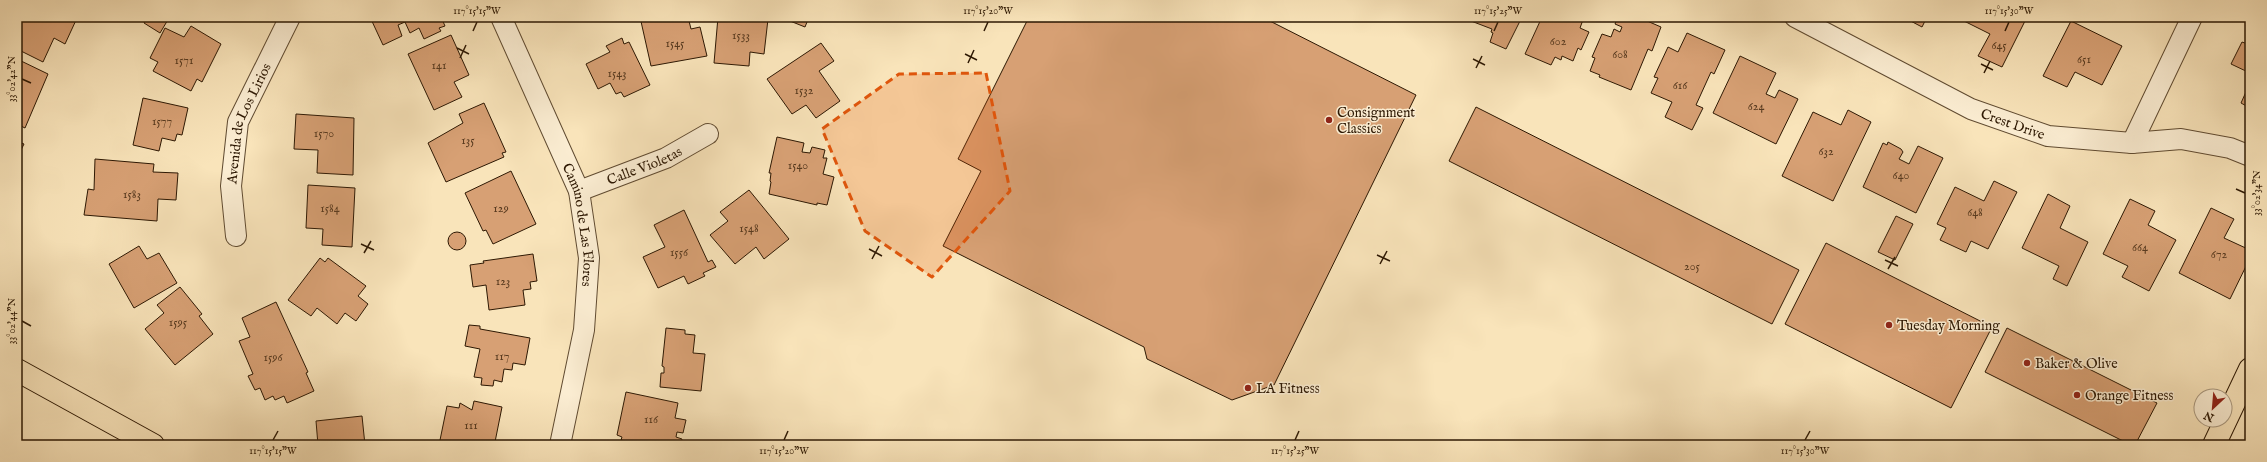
<svg xmlns="http://www.w3.org/2000/svg" width="2267" height="462" viewBox="0 0 2267 462" font-family="'IM FELL English',serif">
	<style>
		.building { fill: #d7a074; stroke: #2d1803 }
		.lines { fill: none; stroke-linecap: round; stroke-linejoin: round }
		.street-casing { stroke: #604b31; stroke-width: 22 }
		.primary-casing { stroke: #2d1803; stroke-width: 24 }
		.street { stroke: #fbedd2; stroke-width: 20 }
		.primary { stroke: #f9e4ba; stroke-width: 22 }
		.marked { fill: #df560c; fill-opacity: 0.2; stroke: #df560c; stroke-width: 3; stroke-dasharray: 8 5; stroke-linejoin: round }
		.ticks { fill: none; stroke: #2d1803; stroke-width: 1.5 }
		.poi-dot { fill: #8f2418; stroke: #fbedd2; stroke-width: 1.5 }
		.labels { text-anchor: middle; stroke-width: 3; stroke-linejoin: round; paint-order: stroke }
		.number-label { font-size: 12px; fill: #583a1f }
		.poi-label { font-size: 14px; fill: #2d1803; stroke: #fbedd2; text-anchor: start }
		.street-label { font-size: 14px; fill: #2d1803; stroke: #fbedd2 }
		.neatline { fill: none; stroke: #2d1803; stroke-width: 1.5 }
		.ticks-label { font-size: 10px; text-anchor: middle; fill: #2d1803 }
	</style>
	<rect width="100%" height="100%" fill="#f9e4ba"/>
	<filter id="stains"><feTurbulence type="fractalNoise" baseFrequency=".005" numOctaves="4"/><feColorMatrix values="0 0 0 0 .2 0 0 0 0 .09 0 0 0 0 .02 0 0 0 .5 -.17"/></filter>
	<radialGradient id="worn" r=".72"><stop offset=".6" stop-color="#630" stop-opacity="0"/><stop offset="1" stop-color="#630" stop-opacity=".3"/></radialGradient>
	<g class="building">
		<path d="M17,17H74L77,18L65,44L54,38L43,62L17,49Z"/>
		<path d="M147,17H167L169,18L160,33L144,23Z"/>
		<path d="M370,17H441L445,26L439,28L441,31L424,39L419,28L410,33L405,22L398,25L402,36L383,45Z"/>
		<path d="M640,17H688L691,29L700,27L707,56L651,66Z"/>
		<path d="M718,17L768,19L764,54L750,52L749,66L714,63Z"/>
		<path d="M780,17H809L805,27Z"/>
		<path d="M1029,17H1054L1059,20L1060,17H1262L1416,95L1274,385L1232,400L1147,359L1144,347L943,246L981,171L958,159Z"/>
		<path d="M1473,17H1522L1506,49L1490,42L1493,33L1491,32L1492,29L1471,21Z"/>
		<path d="M1542,17H1584L1580,28L1589,32L1581,50L1578,48L1573,61L1562,56L1561,60L1555,57L1551,65L1525,54Z"/>
		<path d="M1618,17H1638L1661,27L1652,51L1648,49L1631,90L1599,77L1600,75L1590,71L1595,58L1592,57L1602,34L1611,37L1614,29L1620,32L1622,27L1615,24Z"/>
		<path d="M1903,17H1927L1922,27Z"/>
		<path d="M1963,17H2027L2002,67L1978,56L1990,34L1962,20Z"/>
		<path d="M2071,21L2122,46L2102,85L2075,72L2067,87L2043,76Z"/>
		<path d="M191,26L221,44L202,82L197,79L191,91L153,71L158,62L150,58L165,28L184,37Z"/>
		<path d="M1687,33L1725,50L1714,74L1711,72L1696,105L1703,108L1692,130L1665,117L1672,102L1651,93L1658,78L1654,77L1668,47L1678,52Z"/>
		<path d="M451,35L469,75L454,82L462,97L434,110L408,54Z"/>
		<path d="M622,38L624,44L629,42L650,85L624,97L621,92L616,94L610,83L598,89L586,64L610,52L606,46Z"/>
		<path d="M2242,42L2250,45V73L2231,64Z"/>
		<path d="M821,43L834,61L819,71L840,101L816,118L806,105L792,114L767,79Z"/>
		<path d="M1740,56L1776,73L1766,94L1775,98L1779,90L1798,99L1776,144L1713,113Z"/>
		<path d="M17,59L48,74L25,128L17,124Z"/>
		<path d="M2250,83V108L2241,103Z"/>
		<path d="M143,98L188,108L182,135L177,134L175,141L162,138L159,151L133,145Z"/>
		<path d="M484,103L506,152L502,153L504,157L446,182L428,143L463,123L459,114Z"/>
		<path d="M1476,107L1799,270L1772,324L1449,161Z"/>
		<path d="M1848,110L1871,122L1833,201L1782,176L1813,112L1841,125Z"/>
		<path d="M296,114L354,118L353,175L317,173L318,150L294,149Z"/>
		<path d="M777,137L804,143L802,152L810,153L812,147L825,150L823,158H827L823,174L834,177L827,205L817,203V205L769,194L771,182L770,181L771,173H769Z"/>
		<path d="M17,141L24,144L17,158Z"/>
		<path d="M1888,142L1901,149L1903,152L1899,159L1909,164L1918,146L1943,158L1916,213L1863,187L1883,143L1887,145Z"/>
		<path d="M95,159L154,164L153,172L178,173L176,200L158,199L157,221L84,215L88,189L94,190Z"/>
		<path d="M511,171L536,224L493,244L486,230L483,231L465,193Z"/>
		<path d="M1994,181L2017,192L1988,249L1971,241L1966,252L1940,240L1946,228L1937,224L1955,187L1984,201Z"/>
		<path d="M308,185L355,188L352,247L322,245L323,229L306,228Z"/>
		<path d="M749,190L789,239L764,259L756,247L735,264L710,235L728,221L720,212Z"/>
		<path d="M2048,194L2070,206L2060,228L2088,242L2067,286L2053,279L2059,266L2022,248Z"/>
		<path d="M2130,199L2155,211L2148,225L2176,240L2149,291L2122,277L2128,266L2103,254Z"/>
		<path d="M2211,208L2234,219L2224,238L2250,250V258L2230,299L2179,273Z"/>
		<path d="M684,210L708,262L712,260L716,267L703,273L705,276L688,284L684,276L658,288L643,257L665,247L654,225Z"/>
		<path d="M1896,216L1913,224L1895,260L1878,252Z"/>
		<circle cx="457" cy="241" r="9"/>
		<path d="M1826,243L1992,327L1951,408L1785,324Z"/>
		<path d="M139,246L147,259L159,253L177,283L134,308L109,264Z"/>
		<path d="M533,254L537,281L530,282L531,289L523,290L525,305L489,310L486,285L473,287L470,265L484,263L483,261Z"/>
		<path d="M320,258L325,262L328,258L366,286L358,296L368,304L356,321L345,313L337,324L317,308L311,316L288,300Z"/>
		<path d="M180,287L202,314L199,316L213,334L175,365L145,329L164,313L157,305Z"/>
		<path d="M276,302L308,372L306,373L314,391L287,403L284,396L275,400L273,396L265,400L260,388L255,390L248,376L253,374L239,341L250,337L242,318Z"/>
		<path d="M469,325L480,326V329L530,338L525,365L513,363L512,370L504,369L502,382L494,380L493,386L481,385L482,378L474,377L480,349L465,346Z"/>
		<path d="M666,328L685,330V334L695,335L693,353L705,354L701,391L660,387L661,373H664V367L662,366Z"/>
		<path d="M2007,328L2157,403L2135,445H2131L1985,372Z"/>
		<path d="M626,392L678,403L675,418L686,420L683,433L677,432L676,437L682,439L681,445H643L621,440L622,437L617,435Z"/>
		<path d="M474,401L502,407L495,442L493,441L492,445H439L447,406L459,408L460,403L472,410Z"/>
		<path d="M362,416L365,445H318L316,421Z"/>
	</g>
	<g class="lines">
		<defs>
			<g id="street">
				<path id="s1" d="M501,17L579,191L589,258L584,330L560,445"/>
				<path id="s2" d="M1795,17L1971,109L2048,136L2132,143L2181,139L2230,148L2250,156"/>
				<path d="M2132,143L2192,17"/>
				<path id="s3" d="M579,191L666,158L708,134"/>
				<path id="s4" d="M236,236L231,186L238,122L290,17"/>
			</g>
			<g id="primary">
				<path d="M17,370L153,445"/>
				<path d="M2214,445L2250,369"/>
			</g>
		</defs>
		<use href="#street" class="street-casing"/>
		<use href="#primary" class="primary-casing"/>
		<use href="#street" class="street"/>
		<use href="#primary" class="primary"/>
	</g>
	<path class="marked" d="M986,73L1010,191L932,277L865,231L822,129L899,74Z"/>
	<path class="ticks" d="M473,31L477,22M984,31L988,22M1494,31L1498,22M2005,31L2009,22M457,48L469,54M965,54L977,60M460,58L466,45M1473,59L1485,65M968,63L974,50M1981,64L1993,70M1476,68L1482,56M1984,73L1990,61M22,79L31,83M2236,189L2245,193M361,244L374,250M869,249L882,256M364,253L371,241M1377,255L1390,261M872,259L879,246M1885,260L1898,266M1380,264L1387,251M1888,269L1895,257M22,321L31,326M273,440L278,431M784,440L788,431M1295,440L1299,431M1805,440L1810,431"/>
	<g class="poi-dot">
		<circle cx="1329" cy="120" r="4"/>
		<circle cx="1889" cy="325" r="4"/>
		<circle cx="2027" cy="363" r="4"/>
		<circle cx="1248" cy="388" r="4"/>
		<circle cx="2077" cy="395" r="4"/>
	</g>
	<g class="labels">
		<g class="number-label">
			<text x="741" y="39">1533</text>
			<text x="1558" y="45">602</text>
			<text x="675" y="47">1545</text>
			<text x="1999" y="49">645</text>
			<text x="1620" y="58">608</text>
			<text x="2084" y="63">651</text>
			<text x="184" y="64">1571</text>
			<text x="439" y="69">141</text>
			<text x="617" y="77">1543</text>
			<text x="1680" y="89">616</text>
			<text x="804" y="94">1532</text>
			<text x="1756" y="110">624</text>
			<text x="162" y="125">1577</text>
			<text x="324" y="137">1570</text>
			<text x="468" y="144">135</text>
			<text x="1826" y="155">632</text>
			<text x="798" y="169">1540</text>
			<text x="1901" y="179">640</text>
			<text x="132" y="198">1583</text>
			<text x="330" y="212">1584</text>
			<text x="501" y="212">129</text>
			<text x="1975" y="216">648</text>
			<text x="749" y="232">1548</text>
			<text x="2140" y="251">664</text>
			<text x="679" y="256">1556</text>
			<text x="2219" y="258">672</text>
			<text x="1692" y="270">205</text>
			<text x="503" y="285">123</text>
			<text x="178" y="326">1595</text>
			<text x="502" y="360">117</text>
			<text x="273" y="361">1596</text>
			<text x="651" y="423">116</text>
			<text x="471" y="429">111</text>
		</g>
		<g class="poi-label">
			<text x="1337" y="117">Consignment<tspan x="1337" dy="16">Classics</tspan></text>
			<text x="1897" y="330">Tuesday Morning</text>
			<text x="2035" y="368">Baker &amp; Olive</text>
			<text x="1256" y="393">LA Fitness</text>
			<text x="2085" y="400">Orange Fitness</text>
		</g>
		<g class="street-label">
			<text dy="5" stroke="none"><textPath href="#s4" startOffset="116">Avenida de Los Lirios</textPath></text>
			<text dy="5" stroke="none"><textPath href="#s2" startOffset="243">Crest Drive</textPath></text>
			<text dy="5" stroke="none"><textPath href="#s3" startOffset="70">Calle Violetas</textPath></text>
			<text dy="5" stroke="none"><textPath href="#s1" startOffset="224">Camino de Las Flores</textPath></text>
		</g>
	</g>
	<rect width="2267" height="462" fill="none" stroke="#f9e4ba" stroke-width="44"/>
	<g transform="translate(2213 408) rotate(206)"><circle r="19" fill="#fbedd2" stroke="#a9987f"/>
	<path d="M0-3L7 15L0 10L-7 15Z" fill="#8f2418"/>
	<text y="-6" font-size="11" font-weight="bold" text-anchor="middle" fill="#2d1803">N</text>
	</g>
	<rect x="22" y="22" width="2223" height="418" class="neatline"/>
	<g class="ticks-label">
		<text x="477" y="14">117°15'15"W</text>
		<text x="988" y="14">117°15'20"W</text>
		<text x="1498" y="14">117°15'25"W</text>
		<text x="2009" y="14">117°15'30"W</text>
		<text transform="translate(11 79) rotate(-90)" y="4">33°02'42"N</text>
		<text transform="translate(2256 193) rotate(-90)" y="4">33°02'34"N</text>
		<text transform="translate(11 321) rotate(-90)" y="4">33°02'44"N</text>
		<text x="273" y="454">117°15'15"W</text>
		<text x="784" y="454">117°15'20"W</text>
		<text x="1295" y="454">117°15'25"W</text>
		<text x="1805" y="454">117°15'30"W</text>
	</g>
	<rect width="100%" height="100%" filter="url(#stains)"/>
	<rect width="100%" height="100%" fill="url(#worn)"/>
</svg>
